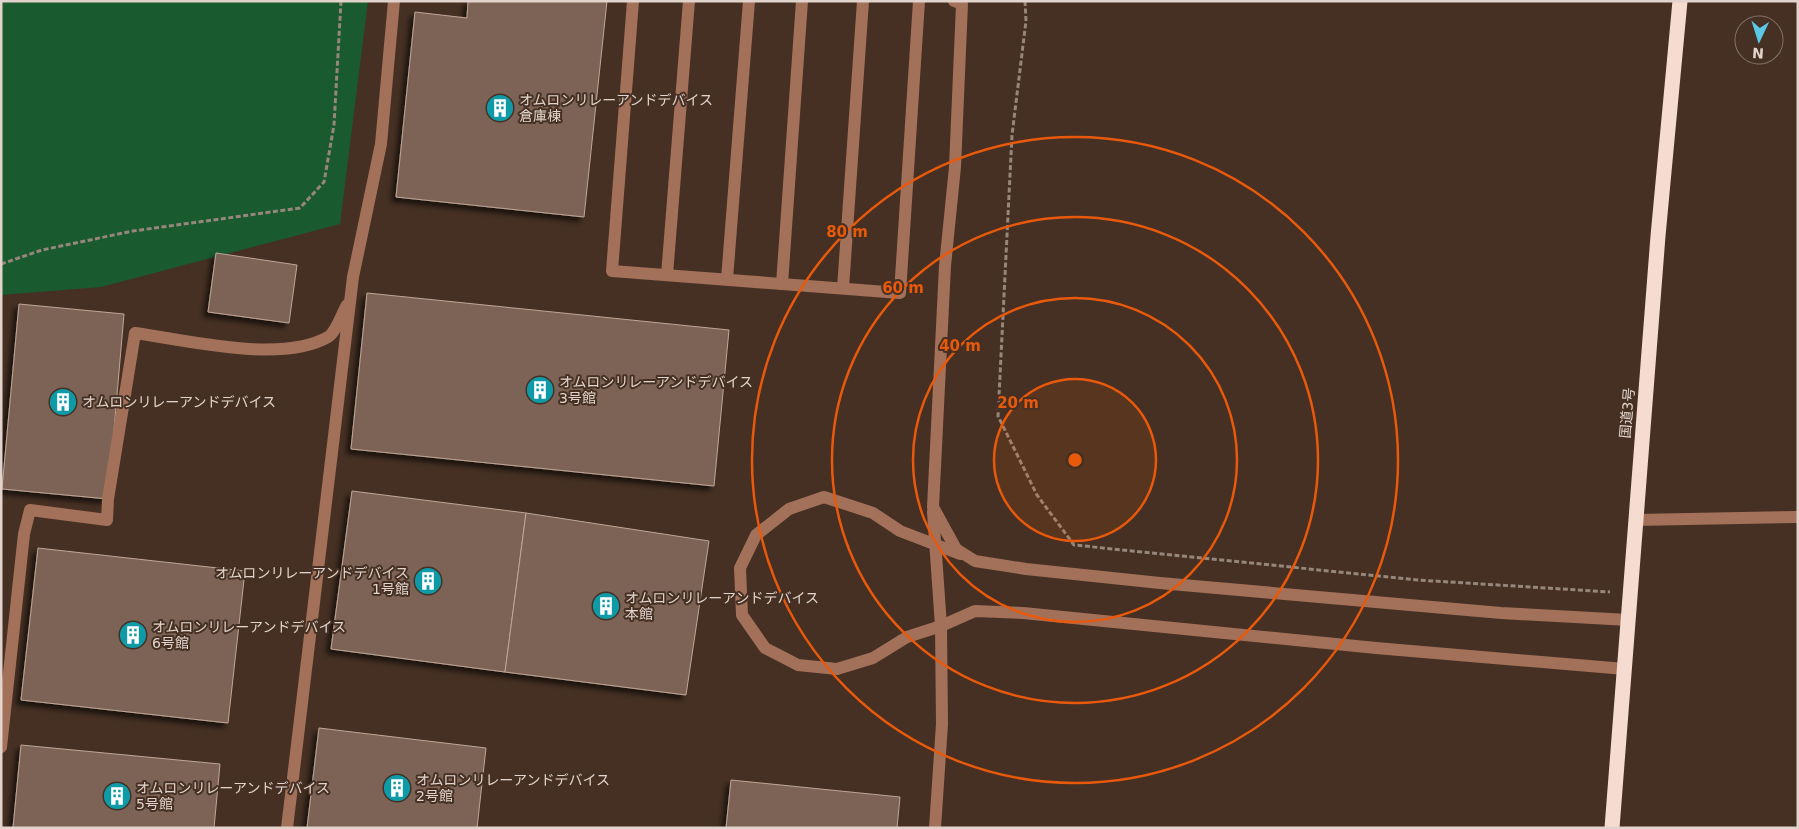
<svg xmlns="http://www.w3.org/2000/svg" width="1799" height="829" viewBox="0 0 1799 829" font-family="'DejaVu Sans','Noto Sans JP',sans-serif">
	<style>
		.green { fill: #195a2f }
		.building { fill: #7b6355; stroke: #c0a697; filter: url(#shadow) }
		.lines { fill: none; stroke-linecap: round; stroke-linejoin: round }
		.path { stroke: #97867b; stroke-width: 3; stroke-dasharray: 5 2.5; stroke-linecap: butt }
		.minor { stroke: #a37059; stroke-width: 12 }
		.highway { stroke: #f5dbd0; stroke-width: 15 }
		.ring { fill: none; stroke: #e8590c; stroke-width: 2.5 }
		.labels { text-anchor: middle; stroke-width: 4; stroke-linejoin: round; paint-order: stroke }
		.poi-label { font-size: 14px; fill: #e2d4cc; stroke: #453023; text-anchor: start }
		.street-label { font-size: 14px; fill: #e2d4cc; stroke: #453023 }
		.centre { fill: #e8590c; stroke: #453023; stroke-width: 2.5 }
		.ring-label { font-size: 15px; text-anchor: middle; font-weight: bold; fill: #e8590c; stroke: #453023; stroke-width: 4; stroke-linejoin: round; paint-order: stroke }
	</style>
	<defs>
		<filter id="shadow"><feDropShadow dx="-4.5" dy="4.5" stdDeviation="2.5" flood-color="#0009"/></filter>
	</defs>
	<rect width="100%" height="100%" fill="#453023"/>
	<path class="green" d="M1,1H368L340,224L101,287L1,295Z"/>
	<g class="building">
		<path d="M468,1H607L584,217L396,197L415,12L467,18Z"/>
		<path d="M216,253L297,265L289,323L208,312Z"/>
		<path d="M367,293L729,330L714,486L351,449Z"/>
		<path d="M19,304L124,314L108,499L2,489Z"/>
		<path d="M352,491L526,513L505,672L331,649Z"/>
		<path d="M526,513L709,541L686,695L505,672Z"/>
		<path d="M38,548L245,571L228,723L21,700Z"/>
		<path d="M319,728L486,748L477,828H307Z"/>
		<path d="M21,745L220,764L214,828H13Z"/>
		<path d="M731,780L900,797L897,828H726Z"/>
	</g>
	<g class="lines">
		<g class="path">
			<path d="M1025,1L1026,21L1012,135L998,416L1037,495L1074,545L1418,580L1610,592"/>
			<path d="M1,264L42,250L133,231L300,208L324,182L334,125L341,1"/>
		</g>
		<g class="minor">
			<path d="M633,1L612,271L900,293L919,1"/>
			<path d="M954,1L962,4L955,167L945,266L933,507L956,549L975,561L1026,569L1160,583L1501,613L1629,620"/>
			<path d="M667,275L689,1"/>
			<path d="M727,279L749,1"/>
			<path d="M782,284L802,1"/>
			<path d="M843,288L863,1"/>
			<path d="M933,512L941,626L907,637L873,658L837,669L798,665L765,648L742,615L740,568L756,535L789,509L824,497L873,513L900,531L960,554"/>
			<path d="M1635,520L1798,517"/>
			<path d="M1,747L24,534L30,510L107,520L108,499L135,333C187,340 281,364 328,337C336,332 342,313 347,305"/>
			<path d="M287,828L353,277L381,144L394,1"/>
			<path d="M935,828L942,724L941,626L975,611L1023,613L1376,648L1625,669"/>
		</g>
		<path class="highway" d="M1612,828L1658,236L1680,1"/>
	</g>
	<circle cx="1075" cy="460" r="81" fill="#e8590c" fill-opacity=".12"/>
	<g class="ring">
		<circle cx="1075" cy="460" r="81"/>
		<circle cx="1075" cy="460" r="162"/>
		<circle cx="1075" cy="460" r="243"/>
		<circle cx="1075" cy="460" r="323"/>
	</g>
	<defs>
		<symbol id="building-disc" viewBox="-11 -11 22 22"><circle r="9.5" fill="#0f9aa8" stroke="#453023"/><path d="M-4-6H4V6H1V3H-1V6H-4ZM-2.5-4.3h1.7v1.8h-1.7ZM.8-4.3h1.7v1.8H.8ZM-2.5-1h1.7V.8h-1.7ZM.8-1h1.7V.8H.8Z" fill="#fff"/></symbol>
	</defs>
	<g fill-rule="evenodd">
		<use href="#building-disc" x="484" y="92" width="32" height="32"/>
		<use href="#building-disc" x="524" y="374" width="32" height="32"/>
		<use href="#building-disc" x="47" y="386" width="32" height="32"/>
		<use href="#building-disc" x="412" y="565" width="32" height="32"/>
		<use href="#building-disc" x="590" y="590" width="32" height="32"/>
		<use href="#building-disc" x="117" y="619" width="32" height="32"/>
		<use href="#building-disc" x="381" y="772" width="32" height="32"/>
		<use href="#building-disc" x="101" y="780" width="32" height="32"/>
	</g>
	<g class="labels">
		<g class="poi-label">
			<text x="519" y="105">オムロンリレーアンドデバイス<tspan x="519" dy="16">倉庫棟</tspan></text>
			<text x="559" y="387">オムロンリレーアンドデバイス<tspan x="559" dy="16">3号館</tspan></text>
			<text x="82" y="407">オムロンリレーアンドデバイス</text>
			<text x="409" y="578" text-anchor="end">オムロンリレーアンドデバイス<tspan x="409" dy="16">1号館</tspan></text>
			<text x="625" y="603">オムロンリレーアンドデバイス<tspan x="625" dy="16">本館</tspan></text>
			<text x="152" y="632">オムロンリレーアンドデバイス<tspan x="152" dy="16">6号館</tspan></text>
			<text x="416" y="785">オムロンリレーアンドデバイス<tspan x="416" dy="16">2号館</tspan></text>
			<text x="136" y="793">オムロンリレーアンドデバイス<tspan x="136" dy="16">5号館</tspan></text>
		</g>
		<g class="street-label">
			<text transform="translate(1627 413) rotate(-85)" y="5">国道3号</text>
		</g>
	</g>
	<circle cx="1075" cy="460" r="8" class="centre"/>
	<g class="ring-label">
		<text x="847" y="237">80 m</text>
		<text x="903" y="293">60 m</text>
		<text x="960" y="351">40 m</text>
		<text x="1018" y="408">20 m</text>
	</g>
	<rect width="1799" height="829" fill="none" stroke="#e2d4cc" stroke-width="5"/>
	<g transform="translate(1759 40) rotate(184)"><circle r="24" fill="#453023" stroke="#847267"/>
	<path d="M0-4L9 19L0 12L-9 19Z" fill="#5ac8e5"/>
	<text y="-8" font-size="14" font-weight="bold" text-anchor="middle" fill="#e2d4cc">N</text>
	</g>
</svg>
